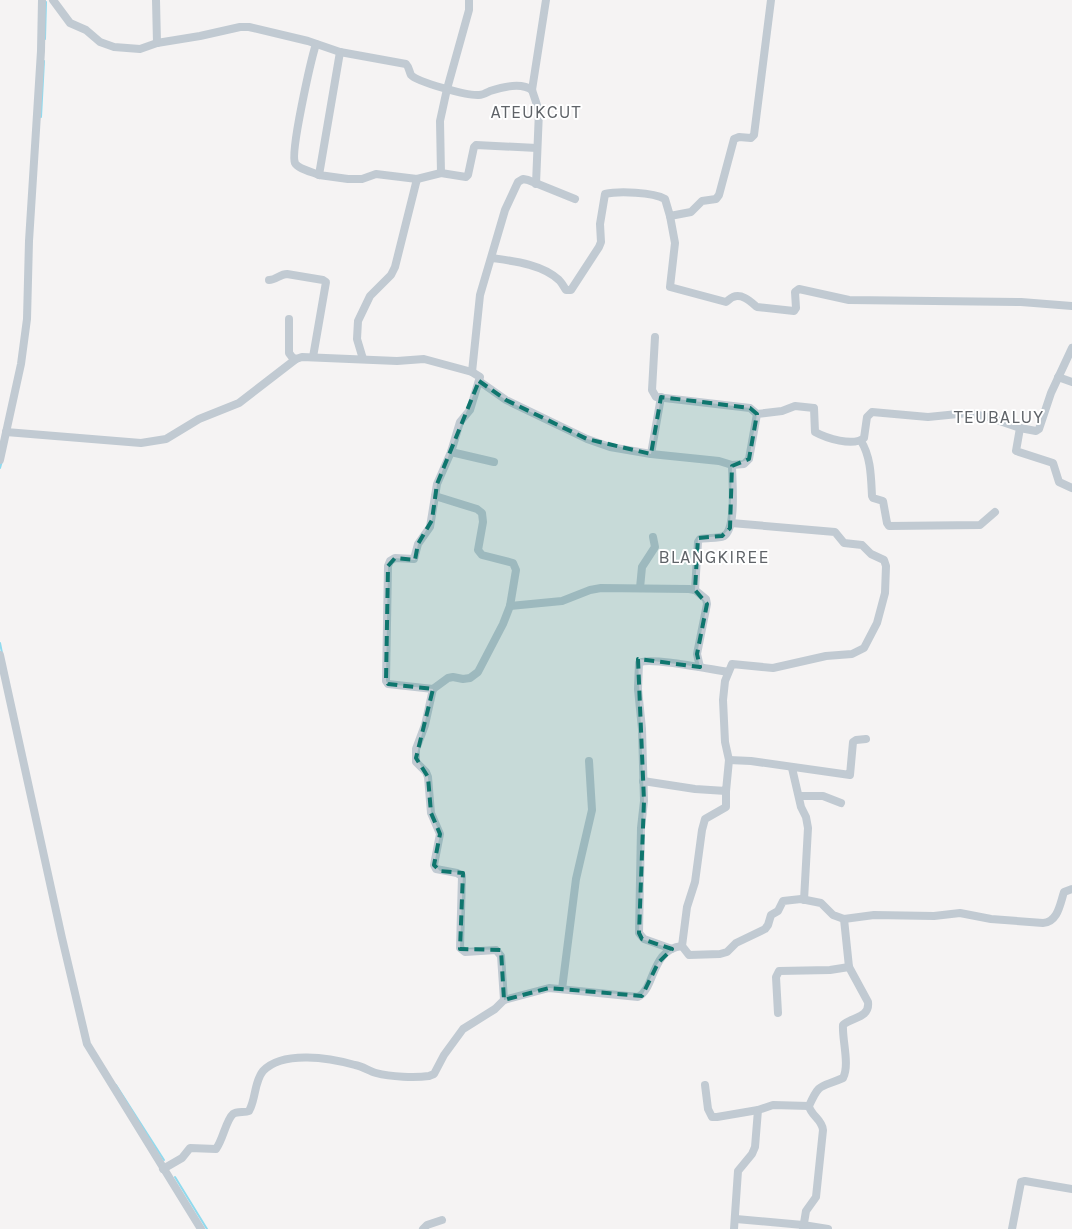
<svg xmlns="http://www.w3.org/2000/svg" width="1072" height="1229" viewBox="0 0 1072 1229" font-family="Karla,sans-serif">
	<style>
		.lines { fill: none; stroke-linecap: round; stroke-linejoin: round }
		.stream { stroke: #90daee; stroke-width: 2 }
		.minor { stroke: #c1cad2; stroke-width: 8 }
		.marked { fill: #0f766e; fill-opacity: 0.2; stroke: #0f766e; stroke-width: 4; stroke-dasharray: 10 6; stroke-linejoin: round }
		.labels { text-anchor: middle; stroke-width: 4; stroke-linejoin: round; paint-order: stroke }
		.quarter-label { font-size: 18px; letter-spacing: 1px; fill: #5f6368; stroke: #fff }
	</style>
	<rect width="100%" height="100%" fill="#f5f3f3"/>
	<g class="lines">
		<g class="stream">
			<path d="M45,39L46,2"/>
			<path d="M41,117L44,61"/>
			<path d="M0,468L2,461"/>
			<path d="M0,643L2,653"/>
			<path d="M116,1085L164,1160"/>
			<path d="M175,1177L207,1229"/>
		</g>
		<g class="minor">
			<path d="M53,0L70,23L86,30L100,42L114,47L140,49L157,43L200,36L240,27H249L308,41L340,52L406,64C409,67 409,71 411,75C417,82 468,96 479,95C483,95 486,93 490,91C502,87 521,82 532,90"/>
			<path d="M156,0L157,43"/>
			<path d="M316,44C311,60 290,152 295,163C298,169 313,172 319,175"/>
			<path d="M340,52L319,175L348,179H362L376,174L417,179L441,173L466,177L468,175L474,147L476,145L537,148"/>
			<path d="M441,173L440,121L447,89L469,10V0"/>
			<path d="M536,184L539,111L532,90L546,0"/>
			<path d="M670,216L675,243L670,287L726,302C728,301 730,298 733,297C742,293 751,302 757,307L794,311L796,308L795,292L799,289L849,300L1021,302L1072,306"/>
			<path d="M492,258C513,261 542,264 559,280C562,283 564,287 566,290H571L599,247L601,242L600,224L605,194C618,191 653,192 665,199L670,216L691,212L702,201L716,199L719,195L734,139L739,137L751,138L754,135L771,0"/>
			<path d="M269,280C276,280 280,274 287,274L323,280L326,282L313,357"/>
			<path d="M289,319V353L292,357L296,359"/>
			<path d="M655,337L652,390L656,397L750,408L757,414"/>
			<path d="M363,359L357,339L358,321L370,296L391,275L395,267L417,179"/>
			<path d="M472,372L480,295L505,210L518,182L523,179L528,180L575,199"/>
			<path d="M1058,377L1072,382"/>
			<path d="M479,381L506,400L587,439L610,447L651,454L719,461L732,465L744,464L749,459L757,414L782,411L795,406L814,408L815,432C826,438 853,447 864,438L867,417L872,412L928,417L968,413L988,417L1020,428L1016,451L1053,463L1059,482L1072,488"/>
			<path d="M1020,428L1036,431L1039,429L1051,393L1072,348"/>
			<path d="M6,432L141,443L166,439L199,419L239,403L296,359L302,357L397,361L424,359L472,372L480,377L470,410L460,422L451,452L437,484L430,527L418,544L414,559L395,558L390,561L388,566L386,681L388,684L433,689L425,725L416,749V762L426,772L428,777L431,813L440,834L434,865L436,869L457,873L462,876L460,948L465,952L496,950L501,956L504,1000"/>
			<path d="M861,441C871,457 871,477 872,496L873,498L883,501L887,523L889,526L980,525L995,512"/>
			<path d="M451,452L494,462"/>
			<path d="M651,454L661,397"/>
			<path d="M0,460L21,364L27,319L29,241L41,51L42,0"/>
			<path d="M640,588L642,567L655,547L653,537"/>
			<path d="M695,590L698,542L700,539C707,537 717,539 724,536C737,528 732,480 732,465"/>
			<path d="M510,606L562,601L590,590L601,588L689,589L695,590L706,599L707,604L697,654L700,667"/>
			<path d="M0,655L62,938L87,1044L201,1229"/>
			<path d="M433,689L448,678L453,677L463,679L470,678L478,672L503,624L510,606L516,570L513,563L482,555L478,550L483,522L482,513L477,509L435,496"/>
			<path d="M729,760L751,761L850,775L853,742L856,740L866,739"/>
			<path d="M792,768L801,807L806,817L808,828L804,900"/>
			<path d="M643,781L695,789L726,791L729,760L725,742L723,700L725,681L732,664L773,668L826,656L852,654L864,648L877,623L885,593L886,566L884,560L871,554L862,545L844,543L835,532L731,523"/>
			<path d="M726,791V807L705,819L702,830L695,882L687,907L682,946L689,955L720,954L727,952L736,943L765,929L768,925L771,915L778,911L783,901L801,899L821,903L833,915L844,919L874,915L934,916L960,913L991,919L1043,923C1058,922 1060,904 1064,892L1072,889"/>
			<path d="M799,796H823L841,803"/>
			<path d="M672,949L644,939L639,933L641,828L644,801L642,729L638,689L639,663C648,656 713,670 728,672"/>
			<path d="M562,989L576,879L592,810L589,761"/>
			<path d="M778,1013L776,977L779,971L830,970L849,967"/>
			<path d="M705,1085L708,1109L712,1117H717L758,1110"/>
			<path d="M163,1169L182,1158L190,1148L216,1149C223,1140 226,1120 233,1114C237,1111 245,1113 249,1111C256,1099 254,1082 263,1071C283,1050 330,1058 355,1065C362,1066 369,1071 376,1073C391,1077 415,1078 429,1076L434,1074L444,1055L463,1029L495,1009L504,1000L549,988L638,997C655,989 651,949 682,946"/>
			<path d="M736,1219L803,1225L828,1229"/>
			<path d="M423,1229L427,1225L442,1220"/>
			<path d="M734,1229L738,1171L752,1154L755,1147L758,1110L773,1105L809,1106"/>
			<path d="M803,1229L806,1211L816,1197L823,1130C822,1119 811,1116 809,1106C820,1081 821,1088 843,1078C850,1065 842,1040 843,1025C852,1017 870,1018 868,1002L849,967L844,919"/>
			<path d="M1012,1229L1021,1182L1025,1181L1072,1189"/>
		</g>
	</g>
	<path class="marked" d="M479,381L506,400L587,439L651,454L661,397L750,408L757,414L749,459L732,466L730,528L722,536L698,538L695,590L707,604L697,654L700,667L638,659L644,801L639,933L642,939L672,949L658,963L642,996L549,988L504,1000L501,950L460,949L463,873L440,871L434,865L440,834L431,813L428,777L416,758L433,689L388,684L386,681L388,566L395,558L415,560L418,544L432,520L437,484Z"/>
	<g class="labels">
		<g class="quarter-label">
			<text x="536" y="118">ATEUKCUT</text>
			<text x="999" y="423">TEUBALUY</text>
			<text x="714" y="563">BLANGKIREE</text>
		</g>
	</g>
</svg>
